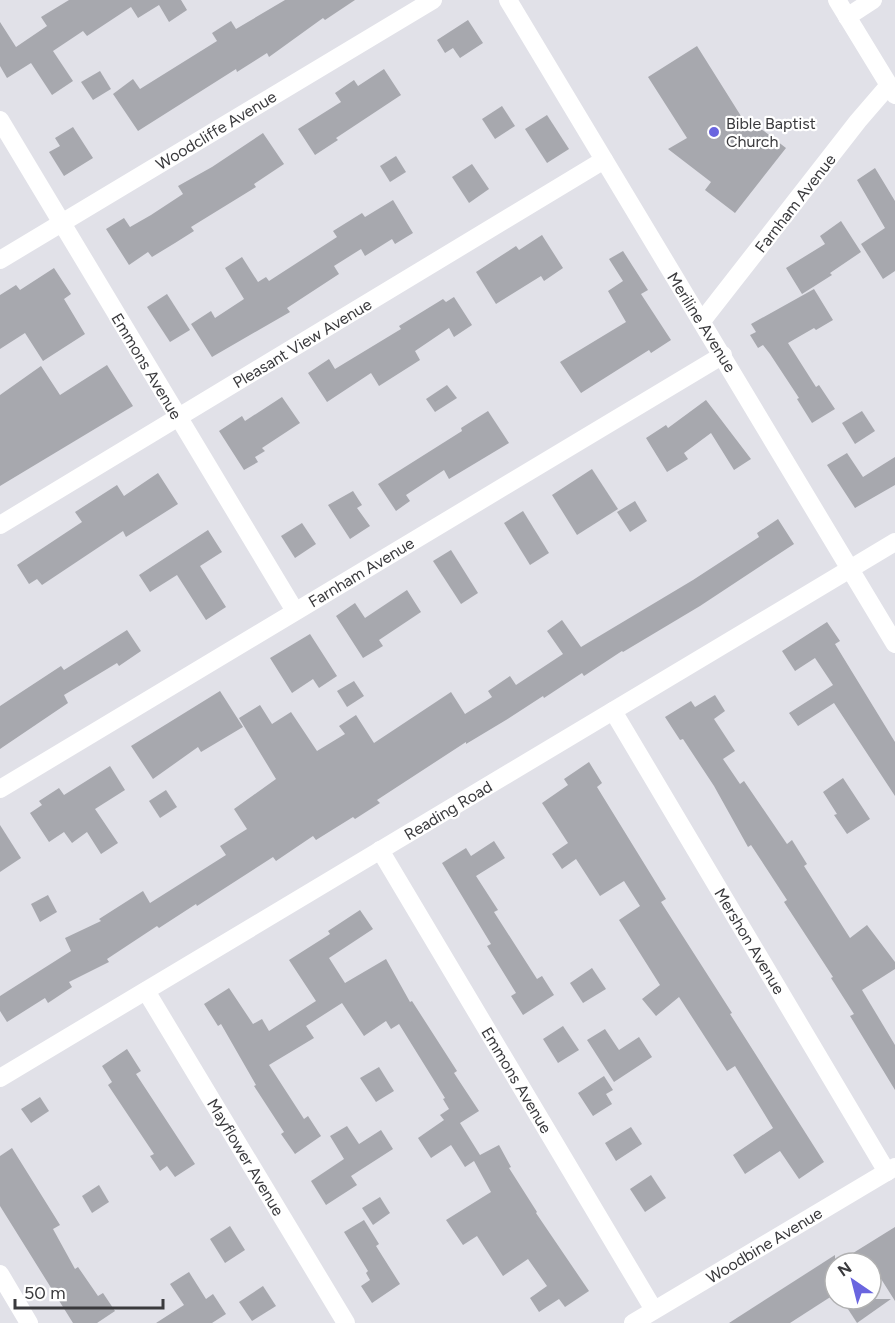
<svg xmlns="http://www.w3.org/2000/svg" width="895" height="1323" viewBox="0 0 895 1323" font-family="Figtree,sans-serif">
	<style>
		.building { fill: #a7a8ae }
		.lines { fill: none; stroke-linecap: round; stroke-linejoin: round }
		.minor { stroke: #fff; stroke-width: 18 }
		.poi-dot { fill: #6a65df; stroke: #fff; stroke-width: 2 }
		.labels { text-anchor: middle; stroke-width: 4.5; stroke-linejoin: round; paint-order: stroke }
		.poi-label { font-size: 16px; fill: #3a3a3d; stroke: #fff; text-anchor: start }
		.street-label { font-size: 16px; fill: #3a3a3d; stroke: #fff }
	</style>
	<rect width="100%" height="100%" fill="#e1e1e8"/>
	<g class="building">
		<path d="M69,0H181L187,10L169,22L159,5L138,18L131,7L87,36L83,31L53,51L73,81L52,95L31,63L7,78L0,66V22L16,47L47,26L41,17Z"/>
		<path d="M285,0H355L325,20L323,18L269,57L267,53L237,72L236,69L138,131L113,94L133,79L140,89L217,41L212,33L231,21L236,29Z"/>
		<path d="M468,20L483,43L460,58L453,48L445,53L437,40Z"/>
		<path d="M697,46L751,132L756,125L786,148L735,213L705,190L711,182L668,149L687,138L648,77Z"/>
		<path d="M384,69L401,95L336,138L338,140L315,155L298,129L341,102L335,93L354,80L358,86Z"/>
		<path d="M100,71L111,89L93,100L81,82Z"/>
		<path d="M502,106L515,126L495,139L482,119Z"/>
		<path d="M547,115L569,149L547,163L525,129Z"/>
		<path d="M73,127L93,158L64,176L49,152L60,146L55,138Z"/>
		<path d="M263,133L284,164L254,184L256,187L191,227L194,231L175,243L152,257L148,252L129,265L106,229L124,218L130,227L151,215L183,194L178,186L212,167Z"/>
		<path d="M396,156L406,172L390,182L380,166Z"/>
		<path d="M472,164L489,189L469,203L452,177Z"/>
		<path d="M875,168L895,201V271L883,279L861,244L885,228L857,180Z"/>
		<path d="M393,200L413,233L395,244L392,239L365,256L361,249L334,266L339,274L287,308L290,312L212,357L191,324L211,311L215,318L244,299L225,268L242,257L258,282L266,277L269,281L337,237L333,231L362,213L365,217Z"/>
		<path d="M841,221L861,252L830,273L832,275L802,294L786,268L825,244L820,236Z"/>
		<path d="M542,235L563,268L544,281L541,276L496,304L476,272L516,246L519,250Z"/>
		<path d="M623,251L648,290L641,294L671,340L651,353L649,350L581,393L560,362L626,322L608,291L623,281L609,259Z"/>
		<path d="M54,268L71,294L64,299L85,334L43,361L25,333L0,349V295L16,285L20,290Z"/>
		<path d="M814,289L833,320L816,330L814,328L788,343L816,387L819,385L835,409L812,423L797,399L799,398L770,354L763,345L758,348L750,335L756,332L751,324Z"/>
		<path d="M167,294L190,330L170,342L147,307Z"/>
		<path d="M454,297L472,325L454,337L449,328L415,351L420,360L379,386L371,373L327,402L308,373L329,359L335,369L401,329L399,326L443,299L446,302Z"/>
		<path d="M107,365L133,406L0,486V395L41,366L60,395Z"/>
		<path d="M447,385L457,398L435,412L426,399Z"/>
		<path d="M282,397L300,423L262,448L265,451L255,457L258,462L244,470L219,431L242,416L245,421Z"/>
		<path d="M706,400L751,459L734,470L711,433L684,453L688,459L667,472L646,438L666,425L668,428Z"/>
		<path d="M488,411L509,443L449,479L444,470L406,495L410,501L396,511L378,484L462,431L461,428Z"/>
		<path d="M862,411L875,431L855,444L842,423Z"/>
		<path d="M847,453L863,477L895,457V485L855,508L827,465Z"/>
		<path d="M592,469L618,509L577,535L552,495Z"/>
		<path d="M158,473L178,504L126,537L123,531L42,585L37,579L29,584L17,565L82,522L75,512L117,485L124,496Z"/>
		<path d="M353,491L362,505L357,508L370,526L350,539L328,505Z"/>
		<path d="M635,501L647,521L630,532L617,512Z"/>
		<path d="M523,511L549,553L530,565L504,523Z"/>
		<path d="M778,519L794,544L700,606L623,652L622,651L584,676L582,673L544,698L543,696L506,720L466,744V742L377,800L380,803L355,819L353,817L316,840L313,836L276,861L273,857L197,906L196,904L159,928L157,926L107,959L109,962L69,982L72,987L48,1003L45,998L7,1022L0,1011V996L71,951L65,938L101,921L99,919L143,891L150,903L226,855L220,846L247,829L234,809L276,779L239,718L260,705L272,724L291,712L317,751L345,734L339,726L356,715L374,743L451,692L465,714L492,697L488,691L510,676L516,685L563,654L547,631L562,620L581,647L693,580L759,537L757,533Z"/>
		<path d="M302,523L316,544L295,558L281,536Z"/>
		<path d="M208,530L222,552L200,566L226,607L206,620L177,575L150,592L139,575Z"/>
		<path d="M451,550L478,593L461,604L433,561Z"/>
		<path d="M407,590L421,612L379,640L383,646L363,658L336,616L355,603L365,618Z"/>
		<path d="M827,622L840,641L835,644L895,742V796L834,703L798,726L789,713L833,685L815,658L795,671L782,651Z"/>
		<path d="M127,630L141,651L119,666L117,663L64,695L68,703L0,749V706L61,666L64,670Z"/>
		<path d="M310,634L337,676L319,688L313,679L292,693L270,658Z"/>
		<path d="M354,681L364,696L347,707L337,691Z"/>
		<path d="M220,691L243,727L201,752L198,747L153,779L131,746Z"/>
		<path d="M715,695L725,711L714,719L735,751L723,759L740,784L744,781L787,844L792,840L807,864L804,866L850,938L867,925L895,962V969L862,990L895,1045V1090L850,1016L854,1014L831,978L833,977L784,902L787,900L751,845L748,847L714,786L683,739L680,740L665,717L691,701L695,707Z"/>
		<path d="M589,762L602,783L597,787L666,899L661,902L732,1013L730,1014L824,1162L799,1179L780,1151L745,1174L733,1155L773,1128L735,1066L727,1071L679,997L656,1016L642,999L660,985L619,920L640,906L624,881L600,896L576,859L562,869L552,854L568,843L542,803L568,785L564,779Z"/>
		<path d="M110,766L125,790L95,809L118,843L101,854L87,832L72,843L64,832L49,842L30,813L42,805L39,801L59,788L64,795Z"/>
		<path d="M843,778L870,819L847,834L834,815L837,814L823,792Z"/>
		<path d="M166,790L177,807L160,818L149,801Z"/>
		<path d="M0,825L21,858L0,872Z"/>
		<path d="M494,841L505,858L476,876L498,910L494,912L537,979L542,976L554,995L523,1015L511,996L516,993L487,946L491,944L442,863L466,848L471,856Z"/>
		<path d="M48,895L57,912L40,922L31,904Z"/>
		<path d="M360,910L373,929L329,958L345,983L386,959L410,1002L412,1001L457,1071L454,1073L479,1111L460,1123L480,1155L499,1145L511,1167L509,1168L537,1212L536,1213L589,1291L565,1307L559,1299L539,1312L530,1298L547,1286L528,1259L503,1276L477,1236L463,1245L446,1220L491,1192L474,1161L465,1167L451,1145L431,1158L418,1138L444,1120L440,1115L449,1109L443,1099L445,1098L399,1024L391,1029L386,1021L364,1036L342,1003L306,1026L314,1038L269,1065L304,1119L308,1116L321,1136L295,1154L281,1134L284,1132L254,1086L256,1085L221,1024L218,1026L204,1004L229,988L253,1024L262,1019L269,1031L316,1001L289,960L330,934L328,931Z"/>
		<path d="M592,968L606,989L583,1003L570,983Z"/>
		<path d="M563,1026L579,1050L558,1063L543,1039Z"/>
		<path d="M605,1029L619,1050L639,1037L652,1057L614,1082L587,1040Z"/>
		<path d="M127,1049L141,1071L136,1074L195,1164L175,1177L167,1166L160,1171L150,1156L154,1154L108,1085L112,1082L102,1066Z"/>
		<path d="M379,1067L394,1091L376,1102L360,1078Z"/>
		<path d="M604,1076L613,1090L606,1094L612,1104L593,1116L578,1093Z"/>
		<path d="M40,1097L49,1111L31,1123L21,1109Z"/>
		<path d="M347,1126L359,1144L381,1130L393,1149L351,1176L357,1185L326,1205L311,1181L344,1159L330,1136Z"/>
		<path d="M631,1127L642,1144L616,1161L605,1143Z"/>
		<path d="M12,1148L60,1225L53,1229L75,1269L78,1267L98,1296L103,1293L115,1311L97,1323H73L0,1206V1156Z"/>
		<path d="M651,1175L666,1198L645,1212L630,1189Z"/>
		<path d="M99,1185L109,1202L92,1213L82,1196Z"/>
		<path d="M380,1197L390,1213L373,1225L362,1208Z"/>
		<path d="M364,1220L379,1244L376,1246L400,1284L372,1303L361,1286L370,1280L366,1273L368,1271L344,1232Z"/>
		<path d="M230,1226L245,1250L225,1263L210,1239Z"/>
		<path d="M895,1227V1301L871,1263H837Z"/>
		<path d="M835,1255V1294L790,1323H729Z"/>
		<path d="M189,1272L206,1299L213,1294L226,1314L212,1323H156L184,1305L170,1284Z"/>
		<path d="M263,1286L276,1306L252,1321L239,1302Z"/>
		<path d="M855,1299H891L857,1323L846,1306Z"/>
	</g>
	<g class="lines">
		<g class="minor">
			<path d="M508,0L895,644"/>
			<path d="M837,0L895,95"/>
			<path d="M847,17L873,0"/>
			<path d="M0,120L295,611"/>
			<path d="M0,260L433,0"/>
			<path d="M702,321L858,121L889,85"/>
			<path d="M0,525L604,160"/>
			<path d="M613,711L887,1172"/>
			<path d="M0,789L723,355"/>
			<path d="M380,850L654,1310"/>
			<path d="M146,991L346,1323"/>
			<path d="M0,1078L895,542"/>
			<path d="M0,1274L29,1323"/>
			<path d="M633,1323L895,1167"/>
		</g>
	</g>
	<circle class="poi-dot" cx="714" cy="132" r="6"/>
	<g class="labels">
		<g class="poi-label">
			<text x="726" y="129">Bible Baptist<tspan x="726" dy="18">Church</tspan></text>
		</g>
		<g class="street-label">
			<text transform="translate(216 130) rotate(-31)" y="6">Woodcliffe Avenue</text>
			<text transform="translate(795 203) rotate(-52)" y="6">Farnham Avenue</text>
			<text transform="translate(702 322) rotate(58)" y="6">Meriline Avenue</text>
			<text transform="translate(302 343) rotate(-31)" y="6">Pleasant View Avenue</text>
			<text transform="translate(147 366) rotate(59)" y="6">Emmons Avenue</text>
			<text transform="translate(361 572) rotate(-31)" y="6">Farnham Avenue</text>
			<text transform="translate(448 810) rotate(-31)" y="6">Reading Road</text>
			<text transform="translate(750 941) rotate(59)" y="6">Mershon Avenue</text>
			<text transform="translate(517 1080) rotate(59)" y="6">Emmons Avenue</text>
			<text transform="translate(246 1157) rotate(59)" y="6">Mayflower Avenue</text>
			<text transform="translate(764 1245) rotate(-31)" y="6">Woodbine Avenue</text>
		</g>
	</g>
	<g transform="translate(853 1281) rotate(325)"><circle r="28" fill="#ffffff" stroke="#b0b0b1" stroke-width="1.5"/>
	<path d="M0-4.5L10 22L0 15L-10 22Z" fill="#6a65df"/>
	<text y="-9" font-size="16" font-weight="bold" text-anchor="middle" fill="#3a3a3d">N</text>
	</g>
	<path d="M15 1299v9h148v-9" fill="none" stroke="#3a3a3d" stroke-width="3"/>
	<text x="24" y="1299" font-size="18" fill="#3a3a3d" stroke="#ffffff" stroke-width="4.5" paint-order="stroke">50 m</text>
</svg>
